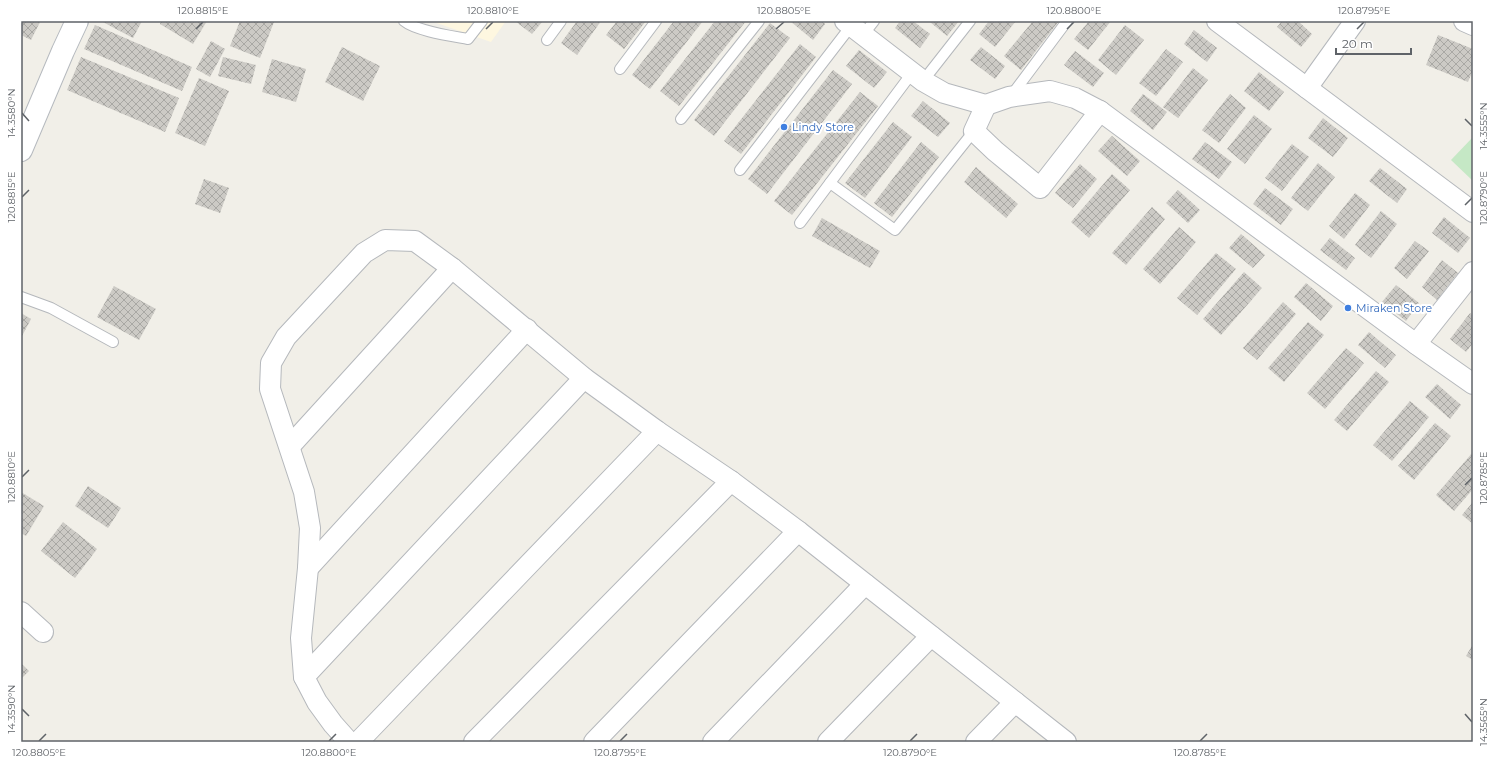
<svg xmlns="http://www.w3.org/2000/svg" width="1494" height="763" viewBox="0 0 1494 763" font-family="Montserrat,sans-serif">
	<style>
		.commercial { fill: #fef7e0 }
		.pitch { fill: #c5e8c5 }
		.building { fill: url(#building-cross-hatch) }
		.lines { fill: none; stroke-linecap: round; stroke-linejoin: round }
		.lane-casing { stroke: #b5b8bc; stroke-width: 12 }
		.street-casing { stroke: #b5b8bc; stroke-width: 22 }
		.secondary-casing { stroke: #b6babf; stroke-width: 24 }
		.lane { stroke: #fff; stroke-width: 10 }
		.street { stroke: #fff; stroke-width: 20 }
		.secondary { stroke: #fff; stroke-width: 22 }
		.ticks { fill: none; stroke: #5f6368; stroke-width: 1.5 }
		.shop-dot { fill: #3f7fe0; stroke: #fff; stroke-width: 1.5 }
		.labels { text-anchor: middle; stroke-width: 4; stroke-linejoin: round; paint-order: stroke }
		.shop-label { font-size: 11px; fill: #366cbe; stroke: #fff; text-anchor: start }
		.neatline { fill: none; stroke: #5f6368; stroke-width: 1.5 }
		.ticks-label { font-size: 10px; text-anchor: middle; fill: #5f6368 }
	</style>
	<defs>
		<pattern id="building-cross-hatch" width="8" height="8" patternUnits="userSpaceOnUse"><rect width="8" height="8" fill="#cccac5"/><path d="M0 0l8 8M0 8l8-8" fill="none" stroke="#a9a8a4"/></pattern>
	</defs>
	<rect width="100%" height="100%" fill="#f1efe8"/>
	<path class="commercial" d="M431,21H506L491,42Z"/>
	<path class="pitch" d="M1473,137V181L1451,160Z"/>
	<g class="building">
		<path d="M21,21L40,22L31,40L21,35Z"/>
		<path d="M101,21H142L133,38Z"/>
		<path d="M161,21H207L193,44L160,24Z"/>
		<path d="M240,21L274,22L260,58L230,46Z"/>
		<path d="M515,21H543L532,34Z"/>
		<path d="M577,21H601L577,55L561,43Z"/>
		<path d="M617,21H646L624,49L606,35Z"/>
		<path d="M674,21H703L650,89L632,75Z"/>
		<path d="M715,21H746L679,106L660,91Z"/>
		<path d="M790,21H822L825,24L813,40Z"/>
		<path d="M900,21H913L930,34L920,48L895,28Z"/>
		<path d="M931,21H959L947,36L930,22Z"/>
		<path d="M989,21H1016L995,47L979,34Z"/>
		<path d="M1033,21H1059L1021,70L1004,56Z"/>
		<path d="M1089,21H1111L1088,50L1074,39Z"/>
		<path d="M1282,21H1298L1312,34L1301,47L1277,27Z"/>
		<path d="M770,23L790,38L714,136L694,120Z"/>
		<path d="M95,25L192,67L182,91L84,49Z"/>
		<path d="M1125,25L1144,40L1116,75L1098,60Z"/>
		<path d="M1194,30L1217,48L1207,62L1184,44Z"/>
		<path d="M1438,35L1473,49V70L1468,82L1426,65Z"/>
		<path d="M211,41L225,49L210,77L196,69Z"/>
		<path d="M800,44L816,57L741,154L724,141Z"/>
		<path d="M342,47L380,66L363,101L325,82Z"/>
		<path d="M981,47L1005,66L995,79L970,60Z"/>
		<path d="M1166,49L1183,62L1156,96L1139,83Z"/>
		<path d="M859,50L887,72L874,88L846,66Z"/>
		<path d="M1075,51L1104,73L1093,87L1064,65Z"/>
		<path d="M81,57L179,98L165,132L67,90Z"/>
		<path d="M223,57L256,65L251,84L218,76Z"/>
		<path d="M272,59L306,69L296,102L262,92Z"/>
		<path d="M1193,68L1208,80L1178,118L1163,107Z"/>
		<path d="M833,70L852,84L767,194L748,179Z"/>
		<path d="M1259,72L1284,92L1269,111L1244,91Z"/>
		<path d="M199,78L229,91L205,146L175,133Z"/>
		<path d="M860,92L878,106L792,215L774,201Z"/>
		<path d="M1143,94L1167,112L1153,130L1130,111Z"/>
		<path d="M1230,94L1246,108L1219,143L1202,130Z"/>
		<path d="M923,101L950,123L938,137L911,116Z"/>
		<path d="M1254,115L1272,129L1245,164L1227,149Z"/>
		<path d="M1323,118L1348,138L1333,157L1308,138Z"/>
		<path d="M893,122L912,137L865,198L845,183Z"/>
		<path d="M1112,136L1140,161L1127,176L1098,151Z"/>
		<path d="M921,142L939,157L892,217L874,203Z"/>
		<path d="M1205,142L1232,162L1219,179L1192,159Z"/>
		<path d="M1292,144L1309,157L1282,191L1265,178Z"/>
		<path d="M1318,163L1335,177L1308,211L1291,198Z"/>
		<path d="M1080,164L1097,179L1073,208L1055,193Z"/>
		<path d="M976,167L1018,204L1006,218L964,182Z"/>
		<path d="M1380,168L1407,189L1397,203L1369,181Z"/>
		<path d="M1112,174L1130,190L1089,238L1071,222Z"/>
		<path d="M204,179L229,188L220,213L195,204Z"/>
		<path d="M1265,188L1293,209L1281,225L1253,204Z"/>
		<path d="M1178,190L1200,210L1188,223L1166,203Z"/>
		<path d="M1355,193L1370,205L1344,239L1329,226Z"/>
		<path d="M1152,207L1165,219L1126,265L1112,253Z"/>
		<path d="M1381,211L1397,224L1371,258L1355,245Z"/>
		<path d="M1444,217L1470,238L1458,253L1432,233Z"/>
		<path d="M822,218L880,251L870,268L812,236Z"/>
		<path d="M1179,227L1196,242L1160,284L1143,269Z"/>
		<path d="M1241,234L1265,255L1253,268L1229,248Z"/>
		<path d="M1330,238L1355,258L1346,270L1320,250Z"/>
		<path d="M1415,241L1429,251L1407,279L1394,268Z"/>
		<path d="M1216,253L1236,269L1197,315L1177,298Z"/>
		<path d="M1442,260L1458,273L1437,300L1422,287Z"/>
		<path d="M1244,272L1262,288L1221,335L1203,319Z"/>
		<path d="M1306,283L1333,306L1321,321L1294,297Z"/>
		<path d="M1396,285L1419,303L1406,321L1382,302Z"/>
		<path d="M114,286L156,309L139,340L97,317Z"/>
		<path d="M1283,302L1296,314L1257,360L1243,348Z"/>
		<path d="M21,313L31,319L21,338Z"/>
		<path d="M1470,313L1473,316V343L1466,352L1450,339Z"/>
		<path d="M1308,322L1324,335L1284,382L1268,368Z"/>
		<path d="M1369,332L1396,355L1385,368L1358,345Z"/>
		<path d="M1346,348L1364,363L1325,409L1307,393Z"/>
		<path d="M1376,371L1389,382L1347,431L1334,420Z"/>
		<path d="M1437,384L1461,405L1450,419L1425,397Z"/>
		<path d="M1410,401L1429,417L1392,461L1373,445Z"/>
		<path d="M1435,423L1451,436L1414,480L1398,466Z"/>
		<path d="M1473,452V489L1454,511L1436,495Z"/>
		<path d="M88,486L121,508L108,528L75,506Z"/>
		<path d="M21,492L44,506L26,536L21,533Z"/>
		<path d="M1473,502V524L1462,515Z"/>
		<path d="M63,522L97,549L75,578L41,551Z"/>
		<path d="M1473,644V660L1466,656Z"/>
		<path d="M21,663L29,671L21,679Z"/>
	</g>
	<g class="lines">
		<defs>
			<g id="lane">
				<path d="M404,21C416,31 452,36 468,39L482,21"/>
				<path d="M863,35L874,21"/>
				<path d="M547,40L561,21"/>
				<path d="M620,69L656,21"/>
				<path d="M923,81L970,21"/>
				<path d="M1011,96L1067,21"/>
				<path d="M681,119L759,21"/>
				<path d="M740,170L851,26"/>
				<path d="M830,183L895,230L974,131"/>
				<path d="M800,223L912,73"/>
				<path d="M21,297L51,308L113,342"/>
			</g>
			<g id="street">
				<path d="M845,21L923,81L944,93L986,105L1009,97L1050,91L1075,98L1100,111L1416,344L1473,384"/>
				<path d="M1217,21L1473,212"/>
				<path d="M1464,21L1473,25"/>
				<path d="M1307,88L1355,21"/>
				<path d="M986,105L974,131L995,151L1040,188L1100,111"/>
				<path d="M1416,344L1473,272"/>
				<path d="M290,446L452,268"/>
				<path d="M308,568L527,329"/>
				<path d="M21,612L43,632"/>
				<path d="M304,677L584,378"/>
				<path d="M349,742L333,724L317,702L304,677L301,638L308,568L310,528L304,492L270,389L271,363L286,337L364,253L385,240L415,241L452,268L584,378L657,431L731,481L798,531L1066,742"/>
				<path d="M358,742L657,431"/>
				<path d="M474,742L731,481"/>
				<path d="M594,742L798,531"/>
				<path d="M713,742L865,584"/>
				<path d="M828,742L931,636"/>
				<path d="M976,742L1015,702"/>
			</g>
			<path id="secondary" d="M21,150L63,51L77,21"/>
		</defs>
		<use href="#lane" class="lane-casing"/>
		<use href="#street" class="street-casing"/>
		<use href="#secondary" class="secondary-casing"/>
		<use href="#lane" class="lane"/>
		<use href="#street" class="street"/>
		<use href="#secondary" class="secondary"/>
	</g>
	<path class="ticks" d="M196,29L203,22M486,29L493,22M776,29L784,22M1067,29L1074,22M1357,29L1364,22M22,113L29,121M1465,119L1472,126M22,197L29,190M1465,205L1472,198M22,477L29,470M1465,485L1472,478M22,709L29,716M1465,714L1472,722M39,741L46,734M329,741L336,734M620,741L627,734M910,741L917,734M1200,741L1207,734"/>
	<g class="shop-dot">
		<circle cx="784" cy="127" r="4"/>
		<circle cx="1348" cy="308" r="4"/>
	</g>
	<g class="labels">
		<g class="shop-label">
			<text x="792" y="131">Lindy Store</text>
			<text x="1356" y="312">Miraken Store</text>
		</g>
	</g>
	<rect width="1494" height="763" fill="none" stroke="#ffffff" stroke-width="44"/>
	<path d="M1336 48v6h75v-6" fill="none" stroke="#5f6368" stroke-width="2"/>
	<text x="1342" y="48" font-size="12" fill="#5f6368" stroke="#ffffff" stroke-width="3" paint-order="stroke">20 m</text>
	<rect x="22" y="22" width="1450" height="719" class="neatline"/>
	<g class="ticks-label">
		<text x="203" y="14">120.8815°E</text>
		<text x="493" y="14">120.8810°E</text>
		<text x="784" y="14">120.8805°E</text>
		<text x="1074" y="14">120.8800°E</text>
		<text x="1364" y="14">120.8795°E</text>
		<text transform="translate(11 113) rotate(-90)" y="4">14.3580°N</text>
		<text transform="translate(1483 126) rotate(-90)" y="4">14.3555°N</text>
		<text transform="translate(11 197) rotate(-90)" y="4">120.8815°E</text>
		<text transform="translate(1483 198) rotate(-90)" y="4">120.8790°E</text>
		<text transform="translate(11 477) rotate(-90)" y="4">120.8810°E</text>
		<text transform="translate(1483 478) rotate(-90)" y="4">120.8785°E</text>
		<text transform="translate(11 709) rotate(-90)" y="4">14.3590°N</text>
		<text transform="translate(1483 722) rotate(-90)" y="4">14.3565°N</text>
		<text x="39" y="756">120.8805°E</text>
		<text x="329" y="756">120.8800°E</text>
		<text x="620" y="756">120.8795°E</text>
		<text x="910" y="756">120.8790°E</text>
		<text x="1200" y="756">120.8785°E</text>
	</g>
</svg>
